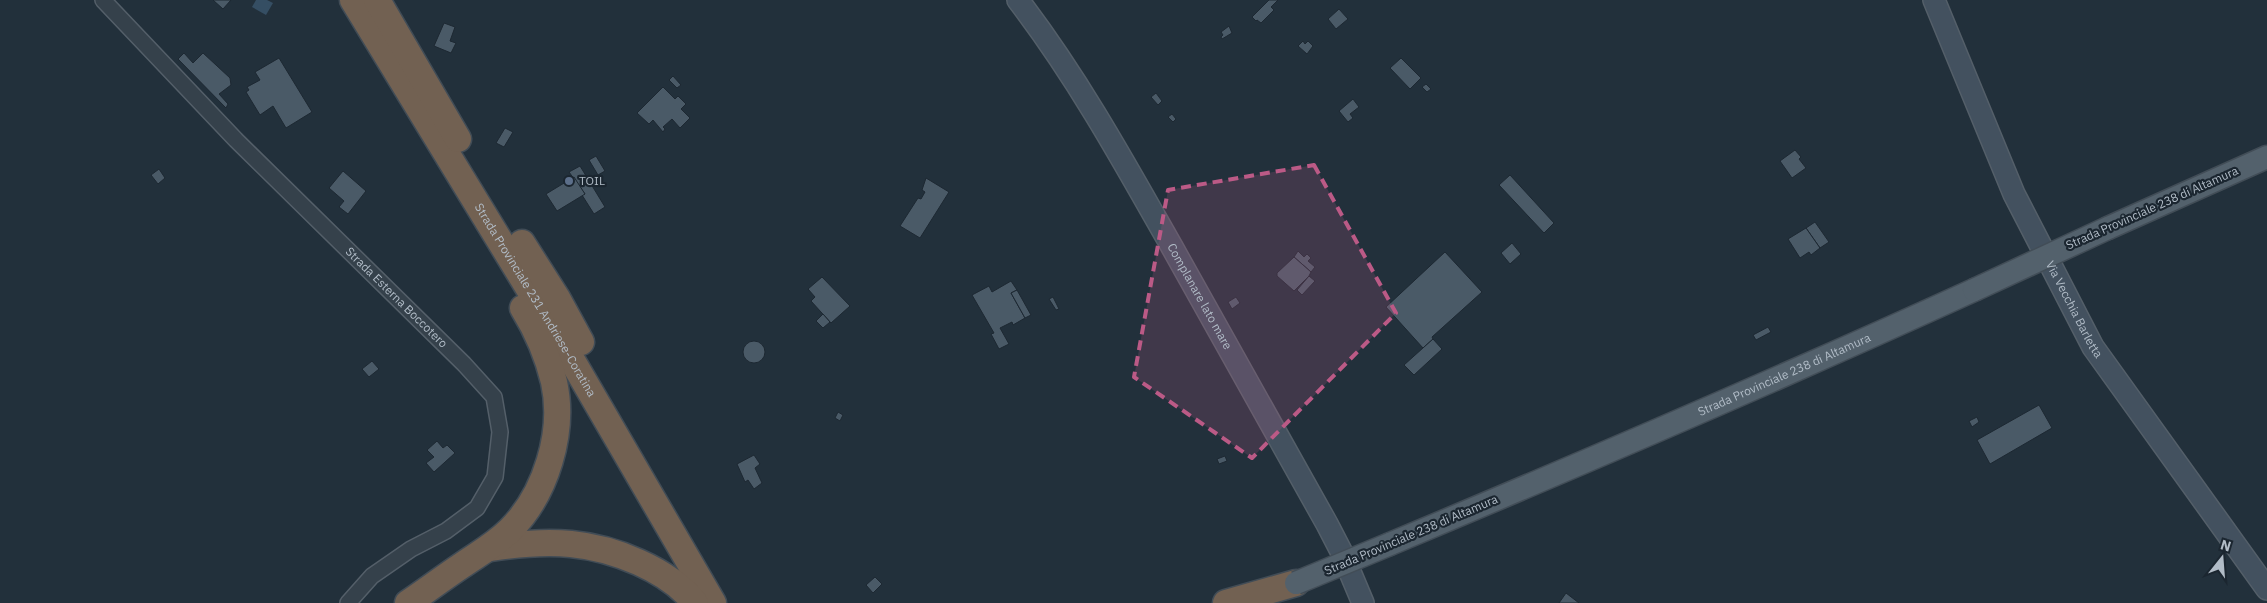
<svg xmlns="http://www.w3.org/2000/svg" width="2267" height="603" viewBox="0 0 2267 603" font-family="'IBM Plex Sans',sans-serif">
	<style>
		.water { fill: #354e63 }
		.building { fill: #4a5a67; stroke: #1d2832 }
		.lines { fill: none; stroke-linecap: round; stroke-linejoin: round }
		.street-casing { stroke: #545f69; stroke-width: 18 }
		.secondary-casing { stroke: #545f69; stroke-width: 24 }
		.primary-casing { stroke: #424d57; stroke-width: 25 }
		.highway-casing { stroke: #414c56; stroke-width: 29 }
		.street { stroke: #35414b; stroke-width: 15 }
		.secondary { stroke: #43515f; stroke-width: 21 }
		.primary { stroke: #53616c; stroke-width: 22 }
		.highway { stroke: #726152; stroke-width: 26 }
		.primary-bridge-casing { stroke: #424d57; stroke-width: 25; stroke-linecap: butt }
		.primary-bridge { stroke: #53616c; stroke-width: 22 }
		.marked { fill: #bb5a86; fill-opacity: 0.2; stroke: #bb5a86; stroke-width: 4; stroke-dasharray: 10 6; stroke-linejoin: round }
		.service-dot { fill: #5c6f8a; stroke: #1b2630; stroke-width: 2 }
		.labels { text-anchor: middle; stroke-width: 4.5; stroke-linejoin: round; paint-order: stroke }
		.poi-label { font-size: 12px; fill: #b1bcc7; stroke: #1b2630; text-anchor: start }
		.street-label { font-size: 12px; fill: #b1bcc7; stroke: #1b2630 }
	</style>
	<rect width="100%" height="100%" fill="#22303b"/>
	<path class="water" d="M256,0H267L273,3L266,15L252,7Z"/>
	<g class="building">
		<path d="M213,0H231L223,9Z"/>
		<path d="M1269,0H1278L1271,7L1274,10L1261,23L1257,20L1256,21L1252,17Z"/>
		<path d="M1339,9L1348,19L1336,29L1328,19Z"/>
		<path d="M444,23L455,27L450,41L456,43L451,53L434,46Z"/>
		<path d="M1229,26L1232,33L1222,39L1221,37L1223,35L1221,32Z"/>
		<path d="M1303,41L1305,44L1308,41L1313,46L1307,54L1298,46Z"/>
		<path d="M184,53L193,63L203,53L230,78L231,85L219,94L228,104L226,108L178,59Z"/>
		<path d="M279,58L312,112L286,128L273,106L260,115L246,92L249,90L247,87L260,80L255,72Z"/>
		<path d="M1401,58L1421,78L1410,89L1390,68Z"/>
		<path d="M673,76L681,85L677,88L669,80Z"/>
		<path d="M1426,84L1431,89L1427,92L1422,87Z"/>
		<path d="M663,87L675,99L678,96L686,104L681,109L690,118L680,128L672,119L663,127L665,129L663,132L653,120L649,124L637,113Z"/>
		<path d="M1156,93L1162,101L1158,105L1151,97Z"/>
		<path d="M1353,99L1359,107L1350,114L1353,118L1348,122L1339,111Z"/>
		<path d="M1172,114L1176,119L1173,122L1168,117Z"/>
		<path d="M505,128L513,132L504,147L496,143Z"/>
		<path d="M1795,150L1801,157L1799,159L1806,168L1792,178L1780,161Z"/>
		<path d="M596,156L605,171L598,175L589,160Z"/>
		<path d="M580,166L605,207L594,214L582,195L585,194L569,172Z"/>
		<path d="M159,169L165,178L158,184L151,175Z"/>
		<path d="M343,171L366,191L348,214L339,207L344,201L329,188Z"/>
		<path d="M1510,175L1554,223L1544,233L1499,185Z"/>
		<path d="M574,177L585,194L557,211L546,194Z"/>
		<path d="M926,178L949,192L920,238L900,226L918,198L921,199L925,192L922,190Z"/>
		<path d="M1815,222L1829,242L1820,248L1806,228Z"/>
		<path d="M1806,228L1820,248L1811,255L1809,252L1800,258L1788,239Z"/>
		<path d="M1512,243L1521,254L1510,264L1501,253Z"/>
		<path d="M1298,251L1304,257L1307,254L1311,258L1308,261L1315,267L1311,272L1294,257Z"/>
		<path d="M1445,252L1482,292L1432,337L1433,339L1423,348L1386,307Z"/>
		<path d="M1294,257L1311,272L1309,276L1294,291L1277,276V273Z"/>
		<path d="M1309,276L1315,281L1302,295L1297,290Z"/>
		<path d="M822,277L850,306L831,323L811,301L815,297L808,289Z"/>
		<path d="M1011,281L1017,290L1011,293L1025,318L1013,325L1012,322L1000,328L1009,344L999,349L991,334L994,333L972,295L989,286L992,292Z"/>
		<path d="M1017,290L1031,315L1025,318L1011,293Z"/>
		<path d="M1053,297L1059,309L1056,310L1049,299Z"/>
		<path d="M1236,297L1240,303L1232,309L1228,302Z"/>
		<path d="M823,314L830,322L823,328L816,321Z"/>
		<path d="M1768,327L1771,332L1756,340L1753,335Z"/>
		<path d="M1433,339L1442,349L1414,375L1404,365Z"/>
		<circle cx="754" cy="352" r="11"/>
		<path d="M372,361L379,369L369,377L362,369Z"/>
		<path d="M2039,405L2052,428L1990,464L1977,440Z"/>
		<path d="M838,412L843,415L840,421L835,418Z"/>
		<path d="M1977,417L1979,422L1972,427L1969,421Z"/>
		<path d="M437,441L443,448L447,445L455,453L434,472L426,463L434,457L427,450Z"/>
		<path d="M754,455L760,464L755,468L762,483L754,489L748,480L745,482L737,464Z"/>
		<path d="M1225,456L1227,461L1219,464L1217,459Z"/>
		<path d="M875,577L882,584L873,593L866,585Z"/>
		<path d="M1566,593L1579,603H1559Z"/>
	</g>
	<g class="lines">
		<defs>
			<g id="street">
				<path id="s1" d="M103,0L236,140L464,364L494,397L500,432L495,477L477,508L446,531L411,549L372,576L348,603"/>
			</g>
			<g id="secondary">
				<path id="s2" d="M1018,0C1077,77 1124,162 1172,247C1223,339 1275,431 1327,524L1342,553L1363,603"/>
				<path id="s3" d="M1934,0L2014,194L2093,347L2267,589"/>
			</g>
			<g id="primary">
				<path d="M2108,228L2267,157"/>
				<path id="s4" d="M1390,544C1586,462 1781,378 1974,290"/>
			</g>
			<g id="highway">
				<path id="s5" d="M353,0L559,338L713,603"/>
				<path d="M377,0L458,139"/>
				<path d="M522,243L557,298L581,342"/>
				<path d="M491,548C517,544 544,541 571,544C613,548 668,569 695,603"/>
				<path d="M408,603C426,591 443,578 461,566C478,554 495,545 510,530C546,494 565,432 554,382C548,357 536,329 523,308"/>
				<path d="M1226,603L1296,583"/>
			</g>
		</defs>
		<use href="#street" class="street-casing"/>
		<use href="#secondary" class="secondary-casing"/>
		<use href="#primary" class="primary-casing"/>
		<use href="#highway" class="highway-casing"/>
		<use href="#street" class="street"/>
		<use href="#secondary" class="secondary"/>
		<use href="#primary" class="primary"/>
		<use href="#highway" class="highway"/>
		<defs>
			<g id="primary-bridge">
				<path d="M1974,290L2108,228"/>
				<path d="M1296,583L1390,544"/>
			</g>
		</defs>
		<use href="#primary-bridge" class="primary-bridge-casing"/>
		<use href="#primary-bridge" class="primary-bridge"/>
	</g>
	<path class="marked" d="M1314,165L1396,313L1252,458L1134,377L1168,190Z"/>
	<circle class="service-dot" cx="569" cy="181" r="5"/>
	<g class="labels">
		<g class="poi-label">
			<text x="579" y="185">TOIL</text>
		</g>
		<g class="street-label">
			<text transform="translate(2152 208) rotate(-24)" y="4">Strada Provinciale 238 di Altamura</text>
			<text dy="4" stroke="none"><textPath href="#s2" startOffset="348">Complanare lato mare</textPath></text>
			<text dy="4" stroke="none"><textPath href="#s1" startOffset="418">Strada Esterna Boccotero</textPath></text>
			<text dy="4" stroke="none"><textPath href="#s5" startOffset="351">Strada Provinciale 231 Andriese-Coratina</textPath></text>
			<text dy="4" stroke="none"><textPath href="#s3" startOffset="340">Via Vecchia Barletta</textPath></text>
			<text dy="4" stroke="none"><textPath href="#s4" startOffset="429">Strada Provinciale 238 di Altamura</textPath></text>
			<text transform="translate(1411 535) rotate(-23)" y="4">Strada Provinciale 238 di Altamura</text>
		</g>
	</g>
	<g transform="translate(2222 558) rotate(17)" stroke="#1b2630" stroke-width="4" paint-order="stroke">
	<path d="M0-4L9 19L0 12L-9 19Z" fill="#b1bcc7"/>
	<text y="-8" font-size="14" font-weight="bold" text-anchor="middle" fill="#b1bcc7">N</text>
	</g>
</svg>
